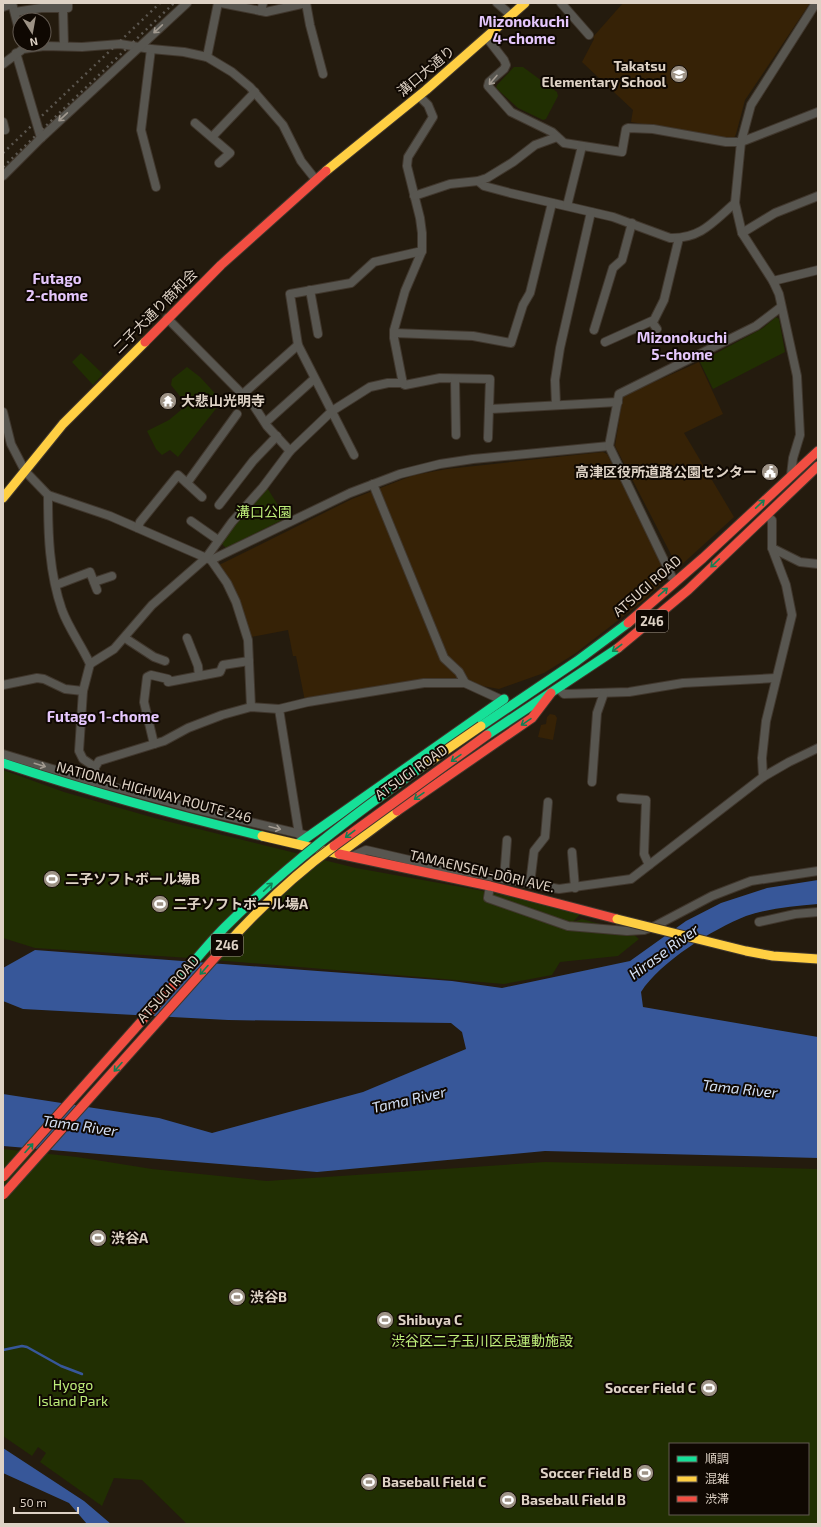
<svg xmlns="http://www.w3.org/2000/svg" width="821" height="1527" viewBox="0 0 821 1527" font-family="'Exo 2','Noto Sans JP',sans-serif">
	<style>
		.built { fill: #362206 }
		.green { fill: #212f02; fill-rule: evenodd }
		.water { fill: #375799 }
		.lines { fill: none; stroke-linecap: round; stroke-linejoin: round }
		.stream { stroke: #375799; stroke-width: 2.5 }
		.street-casing { stroke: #40372d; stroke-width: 10 }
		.fast-casing { stroke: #40372d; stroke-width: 11 }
		.slow-casing { stroke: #40372d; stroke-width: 11 }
		.jam-casing { stroke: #40372d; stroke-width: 11 }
		.street { stroke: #585650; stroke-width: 8 }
		.fast { stroke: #16e098; stroke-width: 9 }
		.slow { stroke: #ffcf43; stroke-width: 9 }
		.jam { stroke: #f24e42; stroke-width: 9 }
		.rail { stroke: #5b564f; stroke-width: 2.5; stroke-dasharray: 2 4; stroke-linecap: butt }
		.fast-bridge-casing { stroke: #40372d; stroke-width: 11; stroke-linecap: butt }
		.slow-bridge-casing { stroke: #40372d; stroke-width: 11; stroke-linecap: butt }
		.jam-bridge-casing { stroke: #40372d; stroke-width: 11; stroke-linecap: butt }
		.fast-bridge { stroke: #16e098; stroke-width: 9 }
		.slow-bridge { stroke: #ffcf43; stroke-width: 9 }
		.jam-bridge { stroke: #f24e42; stroke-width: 9 }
		.oneway { stroke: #a29a90 }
		.oneway2 { stroke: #137f54 }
		.labels { text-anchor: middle; stroke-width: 4; stroke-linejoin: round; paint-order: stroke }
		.shield { fill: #0f0802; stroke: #a0958a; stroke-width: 1 }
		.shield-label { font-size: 13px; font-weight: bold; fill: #ded2c5 }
		.poi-label { font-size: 14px; font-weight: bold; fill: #ded2c5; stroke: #0f0802; text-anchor: start }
		.street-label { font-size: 14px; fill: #ded2c5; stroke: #0f0802 }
		.park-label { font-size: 14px; fill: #bded79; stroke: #0f0802 }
		.neighbourhood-label { font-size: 15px; font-weight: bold; fill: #e5c7fd; stroke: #0f0802 }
		.water-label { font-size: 15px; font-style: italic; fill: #d4e0f4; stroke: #0f0802 }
	</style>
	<rect width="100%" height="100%" fill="#241b0e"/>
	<g class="built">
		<path d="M623,3H810L745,100L736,134L734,138H729L631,122L633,110L582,62L594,39L593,37Z"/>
		<path d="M699,362L723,414L684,433L734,517L678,568L615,446L623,396Z"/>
		<path d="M603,452L607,454L670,575L643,601L576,653L544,673L499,689L477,685L472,681H455L305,701L296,656H293L288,630L251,637L243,611L219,565L352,499L414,475L447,469Z"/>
		<path d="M550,714L555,715L557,718L553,740L538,737L541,725L546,724L547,717Z"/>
	</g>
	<g class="green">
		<path d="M514,67H523L557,92L558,96L546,119L543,120L518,108L496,88L497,85Z"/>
		<path d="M776,317L779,319L785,352L713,389L700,362L763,328Z"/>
		<path d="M81,353L103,374L93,385L72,362Z"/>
		<path d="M187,367L200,377L222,401L178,457L170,450L162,455L156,449L147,431L169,420L187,405L171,385L172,379Z"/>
		<path d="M266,486L286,518L226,548L219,541Z"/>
		<path d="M3,770L64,792L158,819L356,868L478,890L582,912L573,922L582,919L632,933L639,939L618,956L560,962L552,975L504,984L190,958L35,948L3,938Z"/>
		<path d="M3,1149L77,1157L152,1169L267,1181L545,1162L818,1169V1524H187L142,1480L114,1478L102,1506L40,1462L46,1453L38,1447L32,1456L3,1436ZM670,1444H808V1514H670Z"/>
	</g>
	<g class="water">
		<path d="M818,880V904C794,906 769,908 746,916C713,929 660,962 641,992L643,1007L818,1037V1158L545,1151L317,1172L3,1146V1094L159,1118L212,1133L363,1092L466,1049L462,1032L451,1023L228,1020L23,1009L3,1001V968L35,950L452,981L502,988L630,961L686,921L721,903L767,888Z"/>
		<path d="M3,1448L84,1501L111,1524H87L69,1503L3,1473Z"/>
	</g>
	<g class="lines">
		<path class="stream" d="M3,1350L22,1346L27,1347L61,1366L82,1374"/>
		<defs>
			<g id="street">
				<path d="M12,3L20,34"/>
				<path d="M221,3L266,12L306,3"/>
				<path d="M306,3L310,25L323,74"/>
				<path d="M497,3L511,15"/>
				<path d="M561,3L589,35"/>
				<path d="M3,7L12,4"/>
				<path d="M63,8L64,46"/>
				<path d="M261,11L263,3"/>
				<path d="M15,12L41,8H68V3"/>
				<path d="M487,38L504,60L506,65L504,69L489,82L488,86L511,112L552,132L564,143L622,152L626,129L628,128L653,129L726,142H741L818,112"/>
				<path d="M151,49L141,130L156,187"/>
				<path d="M16,53L41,138"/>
				<path d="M207,57L218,3"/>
				<path d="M3,64L23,49L44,46L82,47L120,44L151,49L184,52L207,57L232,72L250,87L283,125L301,161L316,180"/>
				<path d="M419,96L428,105L433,117L408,157L407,166L420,218L422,233V251L405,291L394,330V338L403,384L405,385L440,378L490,379L488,438"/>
				<path d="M3,122L5,130"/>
				<path d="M195,123L230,153L219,163"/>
				<path d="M212,137L255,92"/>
				<path d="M3,176L41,138L187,3"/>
				<path d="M478,181L484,186L510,193L613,217L670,238C701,239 714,221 735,203"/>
				<path d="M414,196L450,184L478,181L487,178L513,162L535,145L557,137"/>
				<path d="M567,206L582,146"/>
				<path d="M742,233L775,213L818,196"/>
				<path d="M773,281L818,270"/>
				<path d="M310,290L318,334"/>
				<path d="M167,318L254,406L267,426L290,451"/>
				<path d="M652,322L657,329"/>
				<path d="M594,330L613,268L622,260L632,223"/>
				<path d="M394,333L473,336L511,343L523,305L530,293L552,203"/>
				<path d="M605,342L654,320L664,300L679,238"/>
				<path d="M455,379L456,435"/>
				<path d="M243,394L298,345"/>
				<path d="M556,405L555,380L560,348L591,212"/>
				<path d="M490,409L618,402"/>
				<path d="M3,412L11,444L25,471L48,495L110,516L211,560L227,583L236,602L248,640L251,707"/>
				<path d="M266,422L314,379"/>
				<path d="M354,455L298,345L290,294L351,283L374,262L422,251"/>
				<path d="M791,475L793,458L800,435L797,376L779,294L773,281L742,233L735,203L741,142L751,105L816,3"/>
				<path d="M187,483L237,414"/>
				<path d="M373,484L444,658L459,672L465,683"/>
				<path d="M48,495C48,534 49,572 62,610C69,629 82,646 90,664L83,691L79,751L83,759L95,767"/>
				<path d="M219,505L253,461L277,436"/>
				<path d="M191,521L218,540"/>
				<path d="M138,528L140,522L178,475L202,497"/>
				<path d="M772,548L800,562L818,564"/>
				<path d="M211,560L350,493L400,474L440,464L473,459L609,446"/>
				<path d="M676,581L672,577L609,446L619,394L756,326L781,307"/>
				<path d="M94,582L112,576"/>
				<path d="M56,585L90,572L97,590"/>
				<path d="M125,638L154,657L165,661"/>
				<path d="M187,638L198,666L199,676"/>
				<path d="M90,664L114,649L152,605L206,558L232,522L263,487L290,451L332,411L370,387L388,383H403"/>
				<path d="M3,685L37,678L44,679L65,689L83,691"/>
				<path d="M558,688L564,694L629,692L683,683L776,678"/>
				<path d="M279,709L299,834"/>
				<path d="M154,744L144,702L147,677L151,675L168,679V682L220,672L223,665L249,661"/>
				<path d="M3,754L95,782L187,807L309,836"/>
				<path d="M763,777L762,758L766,721L792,615L786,585L772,548V520L766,515"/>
				<path d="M95,782V767L99,761L164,741L188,728L222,715L251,707L279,709L308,702L424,683H465L502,700"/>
				<path d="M592,782L597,713L604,693"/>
				<path d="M621,798L646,800L644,854L649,865"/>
				<path d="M572,852L575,888"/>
				<path d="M353,856L366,850L444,868L559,889L631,879L763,777L789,762L818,748"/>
				<path d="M504,879L507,840"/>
				<path d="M530,884L534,851L545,837L548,802"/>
				<path d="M490,886L488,898L568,926L627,931L644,930L655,926L712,896L751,881L818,871"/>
				<path d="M759,922L795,914L818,912"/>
			</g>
			<g id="fast">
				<path d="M481,726L577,661L628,623"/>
				<path d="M487,735L618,648"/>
				<path d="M3,763C88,791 175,815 262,836"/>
				<path d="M299,843L504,699"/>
			</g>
			<g id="slow">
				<path d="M326,171L426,90L525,3"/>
				<path d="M3,498L63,424L145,342"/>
				<path d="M262,836L339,854L397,811"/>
			</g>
			<g id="jam">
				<path d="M145,342L221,265L326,171"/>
				<path d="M628,623L703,558L818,451"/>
				<path d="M618,648L688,590L818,466"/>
				<path d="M397,811L532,718L551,693"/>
				<path d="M339,854L490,886L617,919"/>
			</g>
		</defs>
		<use href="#street" class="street-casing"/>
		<use href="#fast" class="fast-casing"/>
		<use href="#slow" class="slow-casing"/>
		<use href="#jam" class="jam-casing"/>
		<use href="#street" class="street"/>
		<use href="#fast" class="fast"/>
		<use href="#slow" class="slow"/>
		<use href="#jam" class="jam"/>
		<g class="rail">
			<path d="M3,153L160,3"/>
			<path d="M3,167L174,3"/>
		</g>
		<defs>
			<path id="fast-bridge" d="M179,979C194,962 209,943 225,927C286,866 353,815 423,766"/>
			<g id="slow-bridge">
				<path d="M423,766L481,726"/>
				<path d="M617,919L746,951L773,956L818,959"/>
				<path d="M219,953C251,917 294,875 334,846"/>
			</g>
			<g id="jam-bridge">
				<path d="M334,846L487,735"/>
				<path d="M3,1177L179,979"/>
				<path d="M3,1195L219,953"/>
			</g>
		</defs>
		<use href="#fast-bridge" class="fast-bridge-casing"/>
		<use href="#slow-bridge" class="slow-bridge-casing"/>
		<use href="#jam-bridge" class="jam-bridge-casing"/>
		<use href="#fast-bridge" class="fast-bridge"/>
		<use href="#slow-bridge" class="slow-bridge"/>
		<use href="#jam-bridge" class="jam-bridge"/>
	</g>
	<defs><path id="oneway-shaft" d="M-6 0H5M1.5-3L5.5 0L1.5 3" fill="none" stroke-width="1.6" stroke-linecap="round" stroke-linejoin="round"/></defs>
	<g class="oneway">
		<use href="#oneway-shaft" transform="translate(158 29) rotate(137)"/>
		<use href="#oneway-shaft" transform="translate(493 80) rotate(131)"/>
		<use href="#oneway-shaft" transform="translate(63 117) rotate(137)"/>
		<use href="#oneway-shaft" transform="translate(40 765) rotate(17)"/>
		<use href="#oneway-shaft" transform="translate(275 828) rotate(14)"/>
	</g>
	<g class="oneway2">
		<use href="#oneway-shaft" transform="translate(760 504) rotate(-43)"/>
		<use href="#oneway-shaft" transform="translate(715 563) rotate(136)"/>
		<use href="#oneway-shaft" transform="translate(663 592) rotate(-41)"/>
		<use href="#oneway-shaft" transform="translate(617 648) rotate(143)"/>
		<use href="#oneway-shaft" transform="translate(526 722) rotate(146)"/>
		<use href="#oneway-shaft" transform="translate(456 758) rotate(145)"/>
		<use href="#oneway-shaft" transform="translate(419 796) rotate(145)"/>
		<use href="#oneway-shaft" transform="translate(350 834) rotate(143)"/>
		<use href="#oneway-shaft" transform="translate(268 887) rotate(-43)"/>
		<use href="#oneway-shaft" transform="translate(204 970) rotate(132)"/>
		<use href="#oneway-shaft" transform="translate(118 1067) rotate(132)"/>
		<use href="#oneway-shaft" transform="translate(29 1148) rotate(-48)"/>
	</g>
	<defs>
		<symbol id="school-disc" viewBox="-11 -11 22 22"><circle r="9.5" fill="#9d9285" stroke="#0f0802"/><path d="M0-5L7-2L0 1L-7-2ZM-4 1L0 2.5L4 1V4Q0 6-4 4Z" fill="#fff"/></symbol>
		<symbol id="temple-disc" viewBox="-11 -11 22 22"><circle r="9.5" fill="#9d9285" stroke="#0f0802"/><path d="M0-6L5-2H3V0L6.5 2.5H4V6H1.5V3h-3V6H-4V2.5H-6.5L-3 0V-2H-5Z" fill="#fff"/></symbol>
		<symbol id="civic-disc" viewBox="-11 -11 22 22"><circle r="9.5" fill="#9d9285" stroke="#0f0802"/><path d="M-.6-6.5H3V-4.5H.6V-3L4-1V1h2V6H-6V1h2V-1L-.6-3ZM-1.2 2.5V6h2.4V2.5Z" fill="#fff"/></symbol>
		<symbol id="stadium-disc" viewBox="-11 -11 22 22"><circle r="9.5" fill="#9d9285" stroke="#0f0802"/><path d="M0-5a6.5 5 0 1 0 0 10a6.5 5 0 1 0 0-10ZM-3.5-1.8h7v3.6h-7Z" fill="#fff"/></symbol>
	</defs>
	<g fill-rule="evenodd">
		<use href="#school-disc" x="669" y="64" width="20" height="20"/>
		<use href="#temple-disc" x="158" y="391" width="20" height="20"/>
		<use href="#civic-disc" x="760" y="462" width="20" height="20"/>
		<use href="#stadium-disc" x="42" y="869" width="20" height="20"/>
		<use href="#stadium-disc" x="150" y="894" width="20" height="20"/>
		<use href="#stadium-disc" x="88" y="1228" width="20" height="20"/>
		<use href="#stadium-disc" x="227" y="1287" width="20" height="20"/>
		<use href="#stadium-disc" x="375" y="1310" width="20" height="20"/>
		<use href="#stadium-disc" x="699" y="1378" width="20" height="20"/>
		<use href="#stadium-disc" x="635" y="1463" width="20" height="20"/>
		<use href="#stadium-disc" x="359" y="1472" width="20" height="20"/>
		<use href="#stadium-disc" x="498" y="1490" width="20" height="20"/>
	</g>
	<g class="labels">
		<g class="shield">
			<rect x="636" y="610" width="32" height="22" rx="3"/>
			<rect x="211" y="934" width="32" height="22" rx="3"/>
		</g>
		<g class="shield-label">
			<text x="652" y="626">246</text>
			<text x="227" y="950">246</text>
		</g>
		<g class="poi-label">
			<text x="666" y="71" text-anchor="end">Takatsu<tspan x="666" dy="16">Elementary School</tspan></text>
			<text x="181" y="406">大悲山光明寺</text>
			<text x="757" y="477" text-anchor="end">高津区役所道路公園センター</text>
			<text x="65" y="884">二子ソフトボール場B</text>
			<text x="173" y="909">二子ソフトボール場A</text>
			<text x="111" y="1243">渋谷A</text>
			<text x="250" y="1302">渋谷B</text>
			<text x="398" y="1325">Shibuya C</text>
			<text x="696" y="1393" text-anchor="end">Soccer Field C</text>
			<text x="632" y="1478" text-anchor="end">Soccer Field B</text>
			<text x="382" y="1487">Baseball Field C</text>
			<text x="521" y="1505">Baseball Field B</text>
		</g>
		<g class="street-label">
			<text transform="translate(426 71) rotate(-40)" y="5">溝口大通り</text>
			<text transform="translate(155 311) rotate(-45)" y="5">二子大通り商和会</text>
			<text transform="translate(647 586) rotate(-41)" y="5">ATSUGI ROAD</text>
			<text transform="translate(411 772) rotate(-35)" y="5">ATSUGI ROAD</text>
			<text transform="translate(154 792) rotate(15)" y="5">NATIONAL HIGHWAY ROUTE 246</text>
			<text transform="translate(482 871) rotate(13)" y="5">TAMAENSEN-DŌRI AVE.</text>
			<text transform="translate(168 989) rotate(-48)" y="5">ATSUGI ROAD</text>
		</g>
		<g class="park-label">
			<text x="264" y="517">溝口公園</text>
			<text x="482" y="1346">渋谷区二子玉川区民運動施設</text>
			<text x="73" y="1390">Hyogo<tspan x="73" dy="16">Island Park</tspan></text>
		</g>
		<g class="neighbourhood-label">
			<text x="524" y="27">Mizonokuchi<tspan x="524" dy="17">4-chome</tspan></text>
			<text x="57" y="284">Futago<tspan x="57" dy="17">2-chome</tspan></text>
			<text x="682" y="343">Mizonokuchi<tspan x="682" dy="17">5-chome</tspan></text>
			<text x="103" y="722">Futago 1-chome</text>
		</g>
		<g class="water-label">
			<text transform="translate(664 952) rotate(-36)" y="5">Hirase River</text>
			<text transform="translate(740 1089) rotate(6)" y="5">Tama River</text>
			<text transform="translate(409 1100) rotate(-13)" y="5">Tama River</text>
			<text transform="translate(80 1126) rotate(8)" y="5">Tama River</text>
		</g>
	</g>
	<rect width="821" height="1527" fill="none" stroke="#ded2c5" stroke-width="8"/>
	<rect x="669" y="1443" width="140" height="72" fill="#0f0802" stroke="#625950"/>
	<rect x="677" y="1456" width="20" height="6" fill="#16e098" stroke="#625950"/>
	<text x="705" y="1463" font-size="12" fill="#ded2c5">順調</text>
	<rect x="677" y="1476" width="20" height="6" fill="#ffcf43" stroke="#625950"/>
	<text x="705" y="1483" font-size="12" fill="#ded2c5">混雑</text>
	<rect x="677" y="1496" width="20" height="6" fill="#f24e42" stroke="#625950"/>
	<text x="705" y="1503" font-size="12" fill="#ded2c5">渋滞</text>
	<g transform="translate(32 32) rotate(169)"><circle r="19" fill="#0f0802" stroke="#625950"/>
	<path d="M0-3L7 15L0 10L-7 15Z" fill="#9d9285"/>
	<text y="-6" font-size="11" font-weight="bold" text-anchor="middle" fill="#ded2c5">N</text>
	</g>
	<path d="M14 1507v6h64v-6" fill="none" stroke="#ded2c5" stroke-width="2"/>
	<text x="20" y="1507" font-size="12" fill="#ded2c5" stroke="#0f0802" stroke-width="3" paint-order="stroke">50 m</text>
</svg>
